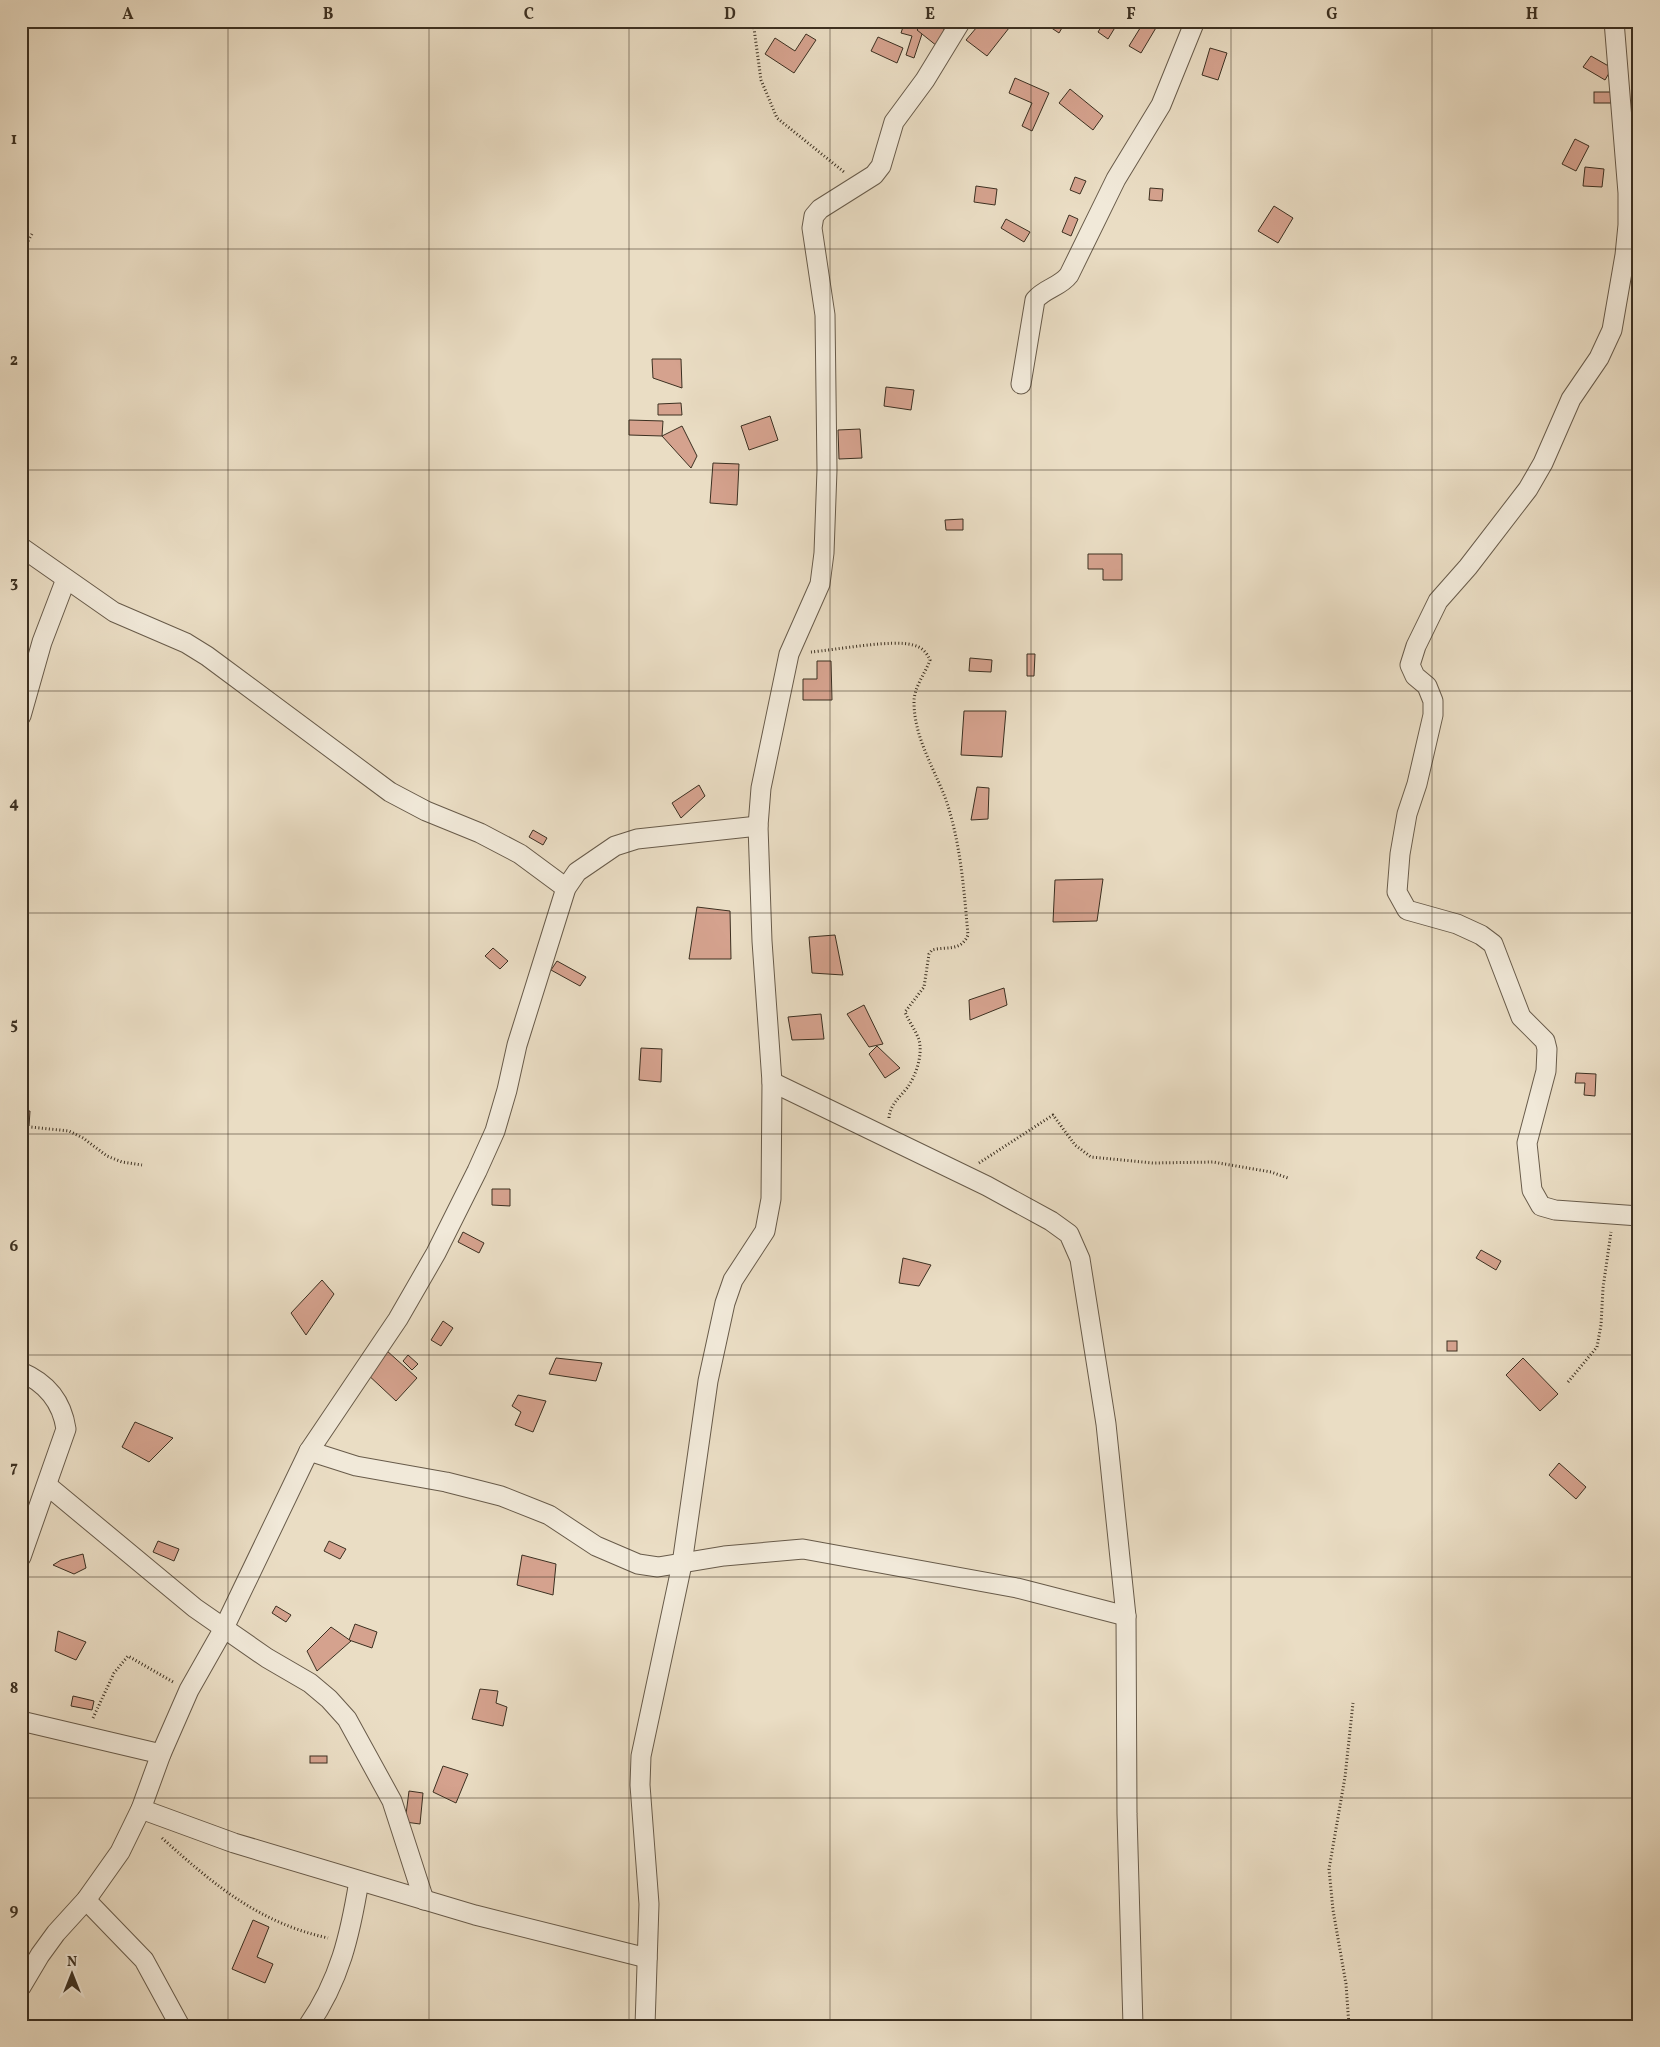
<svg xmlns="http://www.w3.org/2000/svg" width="1660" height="2047" viewBox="0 0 1660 2047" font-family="Vollkorn,serif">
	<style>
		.building { fill: #d5a28e; stroke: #3c3021 }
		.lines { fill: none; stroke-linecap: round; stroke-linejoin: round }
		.street-casing { stroke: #685b4a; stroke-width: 21 }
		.path { stroke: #3c3021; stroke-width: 3; stroke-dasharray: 1 2.5; stroke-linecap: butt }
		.street { stroke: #f1e9d9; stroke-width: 19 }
		.grid { fill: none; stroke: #3c3021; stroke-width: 1; stroke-opacity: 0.55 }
		.neatline { fill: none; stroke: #3c3021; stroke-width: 2 }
		.grid-label { font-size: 16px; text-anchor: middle; font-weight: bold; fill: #3c3021 }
	</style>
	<rect width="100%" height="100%" fill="#eaddc4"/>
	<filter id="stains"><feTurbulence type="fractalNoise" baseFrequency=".004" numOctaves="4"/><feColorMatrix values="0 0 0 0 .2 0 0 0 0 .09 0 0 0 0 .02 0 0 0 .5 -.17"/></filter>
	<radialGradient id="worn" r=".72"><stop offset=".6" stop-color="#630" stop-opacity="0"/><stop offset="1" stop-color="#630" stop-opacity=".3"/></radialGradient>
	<g class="building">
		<path d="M905,21L924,28L914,58L906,55L912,36L901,33Z"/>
		<path d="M925,21H934L947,32L937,46L917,30Z"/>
		<path d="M982,21H1000L1009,28L987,56L966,40Z"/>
		<path d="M1041,21H1066L1059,33Z"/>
		<path d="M1105,21H1119L1108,39L1098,32Z"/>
		<path d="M1136,21H1160L1141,53L1129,46L1142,25Z"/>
		<path d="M806,34L816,40L794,73L765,54L775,38L795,51Z"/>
		<path d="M878,37L903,48L897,63L871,51Z"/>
		<path d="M1210,48L1227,53L1218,80L1202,75Z"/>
		<path d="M1591,56L1612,68L1605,80L1583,67Z"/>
		<path d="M1015,78L1049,93L1032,131L1022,126L1032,103L1009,93Z"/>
		<path d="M1070,89L1103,116L1093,130L1059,103Z"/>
		<rect x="1594" y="92" width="17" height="11"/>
		<path d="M1575,139L1589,146L1576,171L1562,164Z"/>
		<path d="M1585,167L1604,169L1602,187L1583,186Z"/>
		<path d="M1075,177L1086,181L1080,194L1070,190Z"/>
		<path d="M976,186L997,189L995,205L974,202Z"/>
		<path d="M1150,188L1163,189L1162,201L1149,200Z"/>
		<path d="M1274,206L1293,218L1278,243L1258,231Z"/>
		<path d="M1069,215L1078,219L1071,236L1062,232Z"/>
		<path d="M1006,219L1030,232L1024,242L1001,228Z"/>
		<path d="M652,359H681L682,388L653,378Z"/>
		<path d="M886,387L914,390L911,410L884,406Z"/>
		<path d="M681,403L682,415H658V404Z"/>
		<path d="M770,416L778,440L749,450L741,426Z"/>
		<path d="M629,420L663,421L662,436L629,435Z"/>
		<path d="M682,426L697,456L691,468L662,436Z"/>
		<path d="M860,429L862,458L839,459L838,430Z"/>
		<path d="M713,463L739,464L737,505L710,503Z"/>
		<path d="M963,519V530H946L945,520Z"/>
		<path d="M1088,554H1122V580H1103V569H1088Z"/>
		<path d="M1027,654H1035L1034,676H1027Z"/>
		<path d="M970,658L992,660L991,672L969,671Z"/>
		<path d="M817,661H831L832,700H803V679H817Z"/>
		<path d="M964,711H1006L1002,757L961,755Z"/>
		<path d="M699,785L705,796L681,818L672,803Z"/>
		<path d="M977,787L989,788L988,819L971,820Z"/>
		<path d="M533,830L547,838L543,845L529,837Z"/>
		<path d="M1103,879L1097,921L1053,922L1055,880Z"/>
		<path d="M697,907L730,911L731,959H689Z"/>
		<path d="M835,935L843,975L812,973L809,937Z"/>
		<path d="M493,948L508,961L500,969L485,956Z"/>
		<path d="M557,961L586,977L580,986L551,970Z"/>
		<path d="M1004,988L1007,1005L970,1020L969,1000Z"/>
		<path d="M864,1005L883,1044L869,1047L847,1014Z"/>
		<path d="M821,1014L824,1039L792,1040L788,1017Z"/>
		<path d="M877,1046L900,1068L885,1078L869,1054Z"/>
		<path d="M641,1048L662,1049L661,1082L639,1080Z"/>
		<path d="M1576,1073L1596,1074L1595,1096L1584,1095L1585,1083H1575Z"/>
		<path d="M21,1111H30L29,1126L21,1125Z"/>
		<path d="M492,1189H510V1206L492,1205Z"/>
		<path d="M463,1232L484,1243L479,1253L458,1242Z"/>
		<path d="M1481,1250L1501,1261L1496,1270L1476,1258Z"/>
		<path d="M903,1258L931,1265L919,1286L899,1283Z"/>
		<path d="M322,1280L334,1294L306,1335L291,1313Z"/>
		<path d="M443,1321L453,1328L441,1346L431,1340Z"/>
		<rect x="1447" y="1341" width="10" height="10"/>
		<path d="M386,1350L417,1378L396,1401L365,1372Z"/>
		<path d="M408,1355L418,1364L412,1370L403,1361Z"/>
		<path d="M556,1358L602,1363L596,1381L549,1374Z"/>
		<path d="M1523,1358L1558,1394L1540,1411L1506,1375Z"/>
		<path d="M518,1395L546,1401L533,1432L515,1425L521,1412L512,1406Z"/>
		<path d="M135,1422L173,1438L149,1462L122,1447Z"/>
		<path d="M1559,1463L1586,1487L1576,1499L1549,1475Z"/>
		<path d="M158,1541L179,1549L174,1561L153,1552Z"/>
		<path d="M329,1541L346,1549L340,1559L324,1551Z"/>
		<path d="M83,1554L86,1568L74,1574L53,1565L61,1560Z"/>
		<path d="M522,1555L556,1564L553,1595L517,1585Z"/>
		<path d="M276,1606L291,1615L286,1622L272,1613Z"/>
		<path d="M355,1624L377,1632L372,1648L349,1640Z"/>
		<path d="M331,1627L351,1641L317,1671L307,1651Z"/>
		<path d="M58,1631L86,1642L76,1660L55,1651Z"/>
		<path d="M480,1689L498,1691L496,1703L507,1707L503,1726L472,1719Z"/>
		<path d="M73,1696L94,1701L92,1710L71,1706Z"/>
		<rect x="310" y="1756" width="17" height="7"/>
		<path d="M443,1766L468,1774L456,1803L433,1792Z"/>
		<path d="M409,1791L423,1793L420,1824L405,1822Z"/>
		<path d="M253,1920L269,1927L257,1957L273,1964L265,1983L232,1969Z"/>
	</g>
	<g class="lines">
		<defs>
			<g id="street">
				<path d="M1614,21L1628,193V225L1625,255L1612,330L1599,358L1571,399L1543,463L1528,489L1468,567L1438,601L1416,646L1410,665L1415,676L1427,686L1433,701V715L1417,784L1407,814L1400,854L1397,892L1407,910L1457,924L1481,935L1493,944L1521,1017L1545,1041L1547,1049L1546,1071L1527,1143L1532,1190L1541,1206L1555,1210L1639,1216"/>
				<path d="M1021,384L1035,300C1045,288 1060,287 1069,275L1116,179L1161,105L1195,21"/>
				<path d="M21,547L114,612L186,643L207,656L390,792L426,811L480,833L520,854L566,888"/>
				<path d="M21,716L42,642L66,579"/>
				<path d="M772,1082L987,1186L1051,1221L1069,1234L1080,1259L1106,1424L1126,1616L1127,1814L1133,2026"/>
				<path d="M21,1372C47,1383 62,1402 66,1429L21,1557"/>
				<path d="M309,1451L356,1466L446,1482L501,1496L549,1515L596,1546L638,1564L658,1567L724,1556L803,1549L1017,1588L1126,1616"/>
				<path d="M48,1486L195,1608L267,1658L310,1683L329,1699L347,1719L392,1801L424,1900"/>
				<path d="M21,1721L161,1754"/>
				<path d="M141,1809L234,1843L475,1915L647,1958"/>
				<path d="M86,1900L144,1960L180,2026"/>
				<path d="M21,1987L40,1955L56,1933L86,1900L120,1852L141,1809L161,1754L189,1690L223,1630L309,1451L398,1319L436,1253L477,1171L495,1131L507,1090L517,1045L566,888L577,872L615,846L637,839L758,826"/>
				<path d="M308,2026C340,1980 350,1935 359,1881"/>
				<path d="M645,2026L649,1904L640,1785L641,1756L682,1564L708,1381L725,1303L733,1280L765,1231L771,1199L772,1082L762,941L758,826L761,788L789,654L820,584L824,553L827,470L825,315L812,228L814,216L820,209L874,175L881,166L894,122L925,80L961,21"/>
			</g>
		</defs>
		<use href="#street" class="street-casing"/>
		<g class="path">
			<path d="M753,21L761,80L777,118L844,172"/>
			<path d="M877,21L882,29"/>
			<path d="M21,253L32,234"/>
			<path d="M811,652C835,650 893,639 913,645C922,647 927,653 930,660C925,674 914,687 914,702C914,739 936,771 947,803C961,846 964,891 968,935C961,952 946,946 932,950L929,954L924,987L905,1012C909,1022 916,1031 919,1040C923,1055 916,1076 907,1088C899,1098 890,1105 889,1118"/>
			<path d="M21,1126L69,1131L83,1138L107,1156L122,1162L142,1165"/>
			<path d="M979,1163L1053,1115L1075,1145L1091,1157L1153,1163L1213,1162L1271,1172L1288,1178"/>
			<path d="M1568,1382L1597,1347L1601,1325L1603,1288L1611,1232"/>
			<path d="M93,1718L114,1673L128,1656L173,1682"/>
			<path d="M162,1838C213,1884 259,1923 328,1938"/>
			<path d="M1349,2026L1346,1984L1333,1910L1329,1869L1345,1777L1353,1703"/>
		</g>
		<use href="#street" class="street"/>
	</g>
	<path class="grid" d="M228,21V2026M429,21V2026M629,21V2026M830,21V2026M1031,21V2026M1231,21V2026M1432,21V2026M21,249H1639M21,470H1639M21,691H1639M21,913H1639M21,1134H1639M21,1355H1639M21,1577H1639M21,1798H1639"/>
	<rect width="1660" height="2047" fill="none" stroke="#eaddc4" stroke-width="55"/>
	<g transform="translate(72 1974)" stroke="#f1e9d9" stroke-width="4" paint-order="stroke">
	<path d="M0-4L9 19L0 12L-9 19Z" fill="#3c3021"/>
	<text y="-8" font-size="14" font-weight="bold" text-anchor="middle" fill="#3c3021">N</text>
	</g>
	<rect x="28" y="28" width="1604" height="1992" class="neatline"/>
	<g class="grid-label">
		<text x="128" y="19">A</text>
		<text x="328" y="19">B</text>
		<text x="529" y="19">C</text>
		<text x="730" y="19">D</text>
		<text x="930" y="19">E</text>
		<text x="1131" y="19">F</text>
		<text x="1332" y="19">G</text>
		<text x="1532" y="19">H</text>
		<text x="14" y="144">1</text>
		<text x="14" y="365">2</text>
		<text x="14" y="587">3</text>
		<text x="14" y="808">4</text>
		<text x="14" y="1029">5</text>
		<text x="14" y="1251">6</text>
		<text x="14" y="1472">7</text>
		<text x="14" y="1693">8</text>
		<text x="14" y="1915">9</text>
	</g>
	<rect width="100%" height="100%" filter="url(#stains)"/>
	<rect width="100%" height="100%" fill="url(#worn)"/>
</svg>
